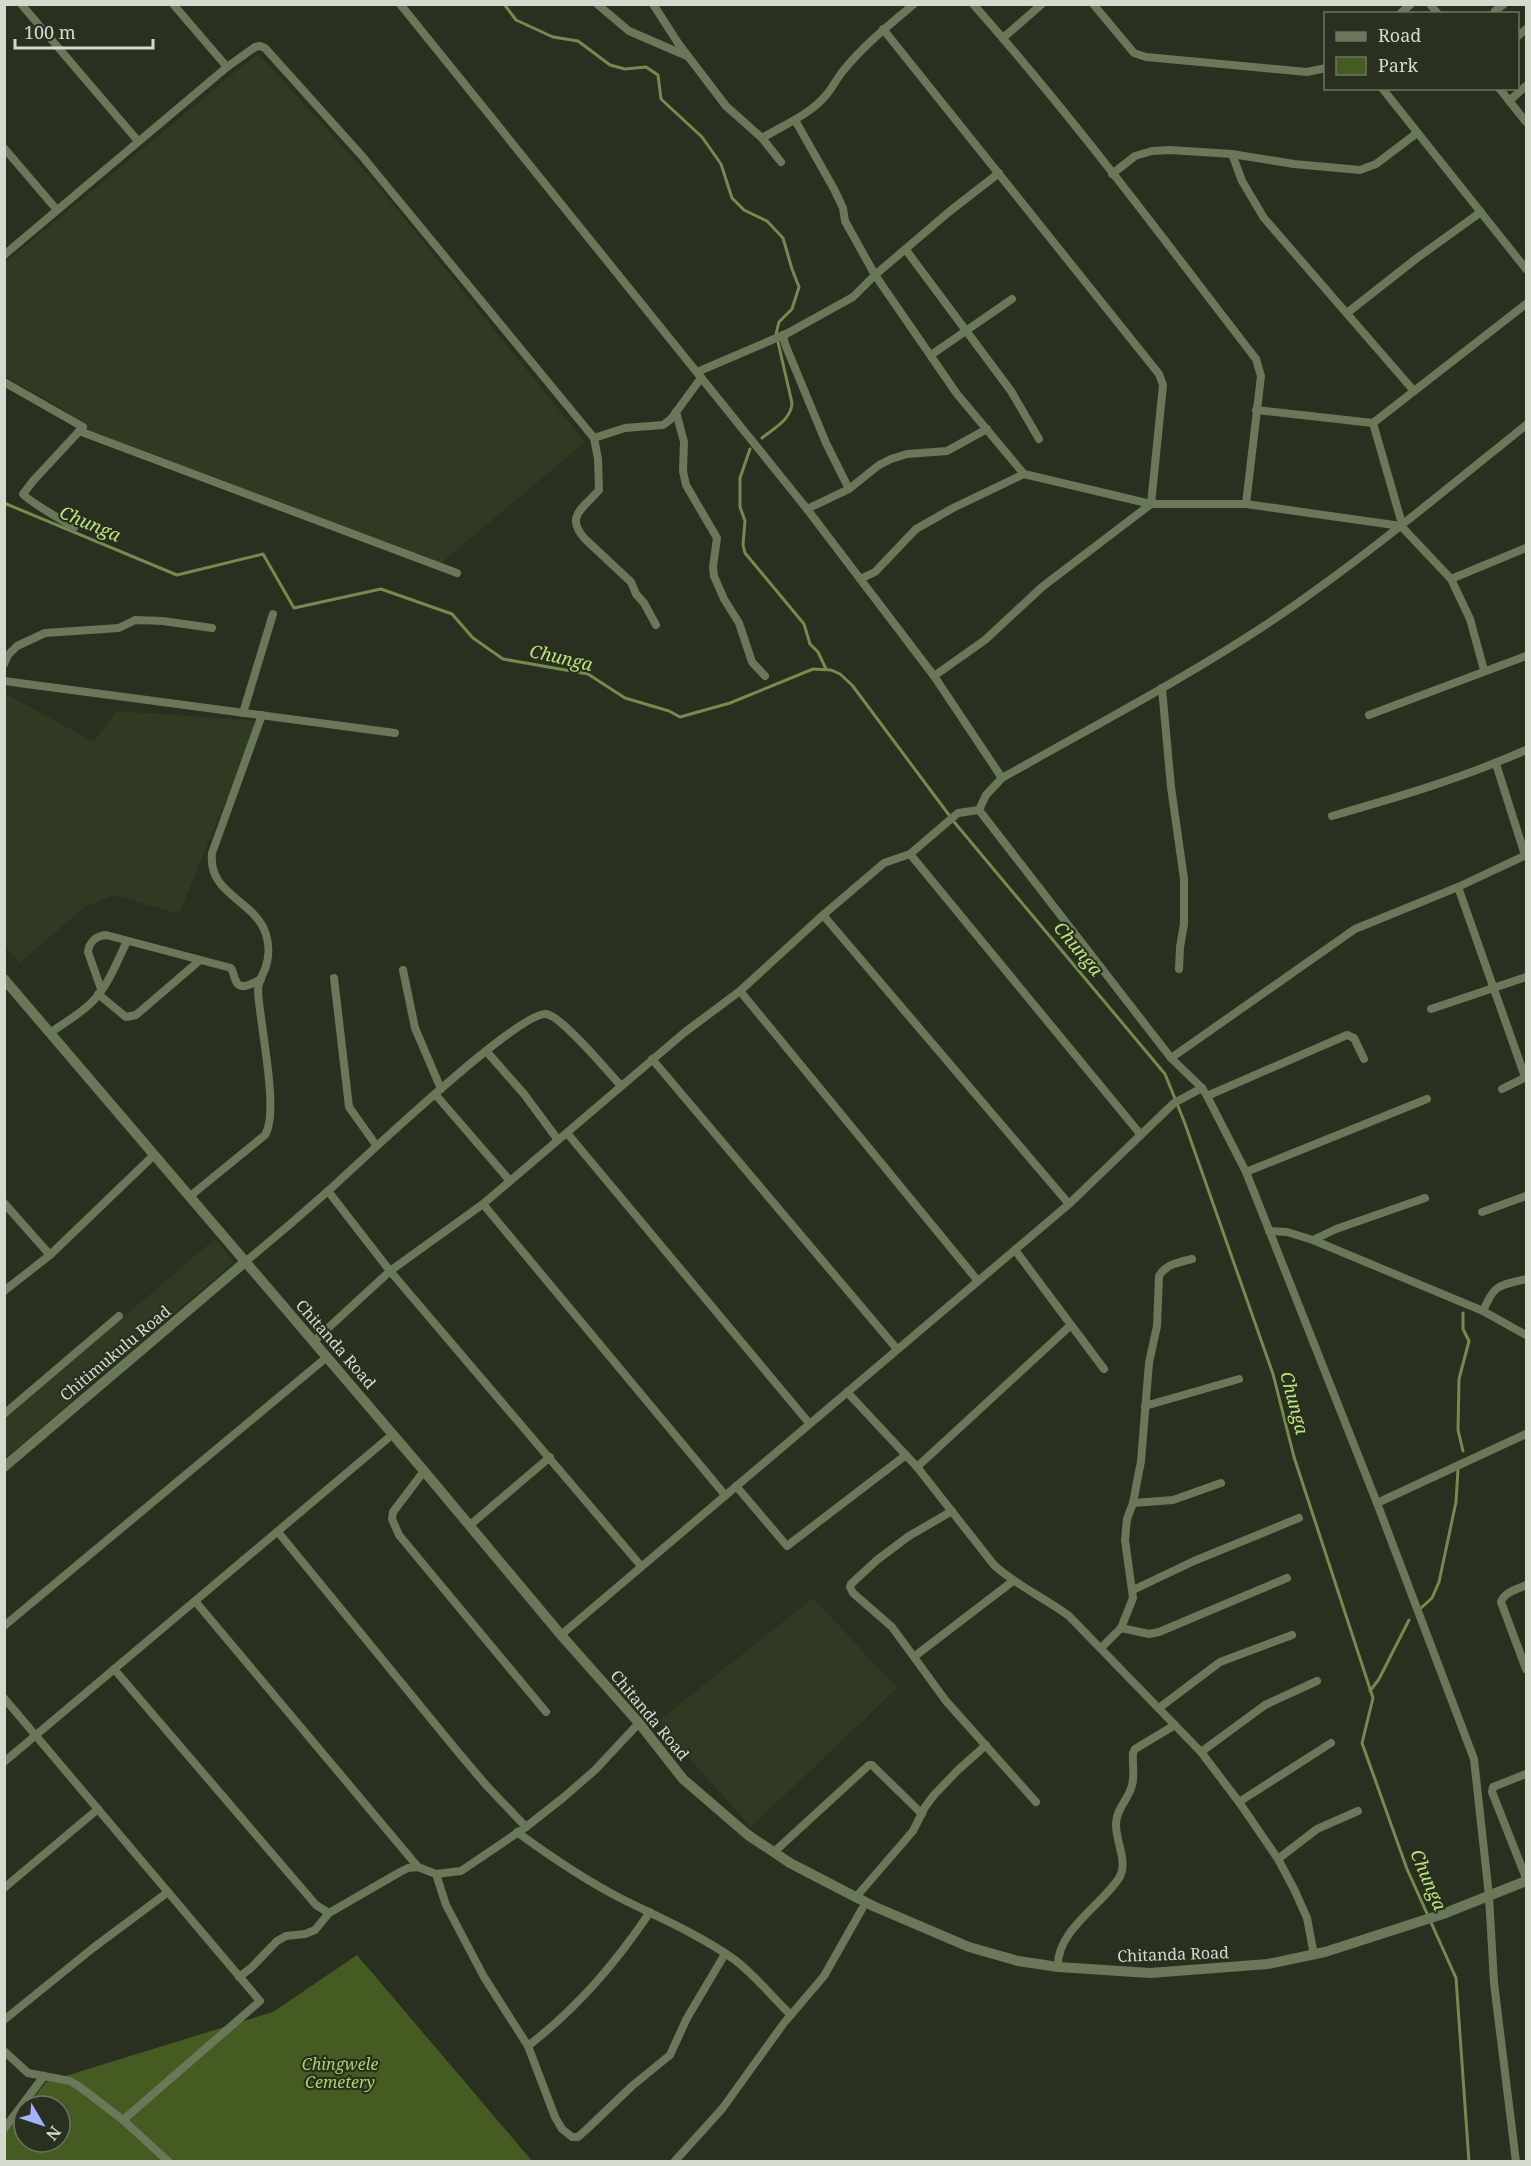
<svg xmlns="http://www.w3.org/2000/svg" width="1531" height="2166" viewBox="0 0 1531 2166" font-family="'Noto Serif',serif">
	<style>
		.built { fill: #303a22 }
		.green { fill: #465b22 }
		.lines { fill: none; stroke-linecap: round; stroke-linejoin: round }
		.stream { stroke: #758a4f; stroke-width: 3 }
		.minor { stroke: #6a7758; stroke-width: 8 }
		.tertiary { stroke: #6a7758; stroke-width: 10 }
		.labels { text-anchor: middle; stroke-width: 4.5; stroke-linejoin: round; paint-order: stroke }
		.street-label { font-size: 16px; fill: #d5dacf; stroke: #29301f }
		.park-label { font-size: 16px; font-style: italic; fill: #aad26b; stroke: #29301f }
		.water-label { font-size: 18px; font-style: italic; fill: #bce57d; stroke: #29301f }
	</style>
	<rect width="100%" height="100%" fill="#29301f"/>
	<g class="built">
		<path d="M258,53L379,187L585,442L441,563L87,432L71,414L5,376V263Z"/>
		<path d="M4,693L94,742L116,711L258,721L179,914L114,895L86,906L19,963L5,945Z"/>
		<path d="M215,1239L234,1262L5,1458V1419Z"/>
		<path d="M813,1598L897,1688L751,1827L657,1722Z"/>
	</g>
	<path class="green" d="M357,1955L532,2161H5L4,2135L24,2110V2142H60V2106H27L46,2082L273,2012Z"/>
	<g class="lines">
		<g class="stream">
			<path d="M504,4L516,20L553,37L578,41L610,65L625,69L646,67L658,75L661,99L702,137L721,164L732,198L744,210L767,221L783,238L792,269L799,287L792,309L779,322L776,334"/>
			<path d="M762,438C774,428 791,420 792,403L778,342"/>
			<path d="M750,449L740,478V507L745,521L743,545L745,553L804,624L810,644L818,652L826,669"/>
			<path d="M4,503L177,575L263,554L294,608L381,589L452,614L473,638L503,659L588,674L625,698L669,711L680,717L730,703L813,669L831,670L840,674L852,685L955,823L1165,1074L1184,1121L1273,1374L1294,1457L1373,1698L1362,1743L1407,1869L1456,1978L1469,2162"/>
			<path d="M1463,1451L1458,1430L1459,1379L1469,1341L1463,1329V1313"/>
			<path d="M1421,1608L1432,1598L1439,1582L1456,1502L1458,1469"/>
			<path d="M1370,1691L1379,1679L1409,1620"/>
		</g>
		<g class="minor">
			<path d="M21,4L138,141"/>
			<path d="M173,4L227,67"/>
			<path d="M400,4L807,509L934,676L1002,778"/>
			<path d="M597,4L629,31L687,56"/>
			<path d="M653,4L678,43L726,106L762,138C784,125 811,114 827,94C833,87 837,78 843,71C863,46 889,25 914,4"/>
			<path d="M973,4C1074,118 1164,240 1256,359L1261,376L1246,504"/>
			<path d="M1093,4L1134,53L1146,57L1307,72L1326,68"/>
			<path d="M1430,4L1438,14"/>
			<path d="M1495,11L1504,4"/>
			<path d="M1400,14L1411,4"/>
			<path d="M883,29L1159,374L1163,385L1151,504L1042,587L985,640L934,676"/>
			<path d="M1518,36L1526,29"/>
			<path d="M1003,38L1042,4"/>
			<path d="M1382,88L1526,269"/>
			<path d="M1499,88L1526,122"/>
			<path d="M1509,101L1526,86"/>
			<path d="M795,120L834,189L843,208L845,221L875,275L957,394L1024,474"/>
			<path d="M762,138L781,162"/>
			<path d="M4,148L57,210"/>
			<path d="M1232,154L1242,181L1264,218L1414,391"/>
			<path d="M1112,174L1135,156L1152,151L1170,150L1232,154L1294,164L1360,170L1376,164L1417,133"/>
			<path d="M906,250L1011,391L1039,439"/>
			<path d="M4,255L227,67L255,47L260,46L265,48L362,156L594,438L598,459L599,490C584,508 564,516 585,539L631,582L636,594L644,603L656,625"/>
			<path d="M1347,313L1417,258L1481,212"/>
			<path d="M783,335L785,344L826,443L849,489"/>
			<path d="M931,355L1012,299"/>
			<path d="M697,372L788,333L853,297L875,275L950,211L999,173"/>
			<path d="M4,382L83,427L33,481L23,494C28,501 64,521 74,528"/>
			<path d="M1256,410L1373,423L1526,304"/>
			<path d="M676,412L684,442L683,471L686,485L717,538L713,567L714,576L724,599L739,623L752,662L765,676"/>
			<path d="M1373,423L1402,524"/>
			<path d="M79,431L457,573"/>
			<path d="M594,438L625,428L663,425L671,419L701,378"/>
			<path d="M807,509L849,489L879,465L891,459L907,454L947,451L987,429"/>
			<path d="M860,579L875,572L916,529L953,508L1024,474L1151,504H1246L1401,526L1451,579L1470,619L1484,670"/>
			<path d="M1451,579L1526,548"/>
			<path d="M4,664L8,655L17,646L45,633L119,628L135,620L163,621L212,628"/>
			<path d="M4,681L395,733"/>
			<path d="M1162,688L1171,787L1184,879V924L1180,947L1179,969"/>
			<path d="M243,713L273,614"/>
			<path d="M1369,715L1526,656"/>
			<path d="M1496,764L1525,855"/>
			<path d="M979,810L1171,1058L1202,1088L1207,1096L1246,1172L1377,1503L1474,1759L1489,1896L1494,1983L1516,2162"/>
			<path d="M979,810L986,795L1002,778C1092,727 1184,679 1270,622C1359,562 1443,492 1526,425"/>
			<path d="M1332,816C1398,797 1463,778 1526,750"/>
			<path d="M910,854L1141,1135"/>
			<path d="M1458,887L1525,1077"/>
			<path d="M823,915L1069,1204"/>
			<path d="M403,970L415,1028L441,1089"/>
			<path d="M334,978L349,1107L376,1145"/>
			<path d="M101,989L88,952C89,942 96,936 106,935L231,968C234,973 234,979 237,983C242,991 255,982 261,979"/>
			<path d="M740,991L978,1281"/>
			<path d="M98,994L126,1017L136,1015L199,961"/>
			<path d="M1431,1009L1526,977"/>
			<path d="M50,1033C64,1023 80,1014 92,1002C108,986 117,962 127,941"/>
			<path d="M487,1052L524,1094L558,1140"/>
			<path d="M1171,1058L1355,929L1458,887L1526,855"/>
			<path d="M652,1059L897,1349"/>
			<path d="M1502,1089L1526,1077"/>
			<path d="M435,1094L510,1181"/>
			<path d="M1207,1096L1347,1035L1354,1038L1364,1059"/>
			<path d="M567,1133L809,1423"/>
			<path d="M1246,1172L1427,1099"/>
			<path d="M328,1191L390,1271L641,1566"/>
			<path d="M189,1197L265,1135C280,1112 259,1021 258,990C258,982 262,976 265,969C270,956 269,941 264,929C249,898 208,893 212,853L262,715"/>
			<path d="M4,1203L50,1255"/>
			<path d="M483,1204L725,1495"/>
			<path d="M1482,1212L1526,1196"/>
			<path d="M1269,1231L1287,1232L1313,1240L1483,1311L1526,1335"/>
			<path d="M1313,1240L1336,1229L1425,1198"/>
			<path d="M1015,1250L1104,1369"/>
			<path d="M245,1262C273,1239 301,1215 328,1191C358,1164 517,1012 546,1014C562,1016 609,1073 621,1086"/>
			<path d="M4,1291L50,1255L154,1155"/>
			<path d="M1483,1311C1495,1283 1499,1286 1526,1279"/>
			<path d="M314,1341L390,1271L483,1204L685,1032L740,991L823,915L884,863L910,854L958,813L979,810"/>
			<path d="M847,1392L917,1467L1071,1325"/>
			<path d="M1145,1406L1239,1379"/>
			<path d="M4,1414L119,1316"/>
			<path d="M917,1467L994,1565C1017,1586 1045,1598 1069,1616L1201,1752L1239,1802L1278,1859L1294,1889L1307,1918L1314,1955"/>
			<path d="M424,1471L393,1512L392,1519L399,1535L546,1712"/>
			<path d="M736,1486L787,1546L906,1455"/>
			<path d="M1133,1503L1173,1500L1221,1483"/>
			<path d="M1377,1503L1526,1434"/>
			<path d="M952,1511L909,1536L877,1560L851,1584L850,1587L853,1593L892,1627L946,1701L1036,1802"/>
			<path d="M470,1525L550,1457"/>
			<path d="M278,1532L458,1752L486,1785L526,1827"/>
			<path d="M1526,1585C1518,1589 1504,1592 1501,1602L1526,1669"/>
			<path d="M1133,1590L1194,1561L1299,1518"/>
			<path d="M195,1601L418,1867"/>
			<path d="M4,1626L327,1357"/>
			<path d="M1121,1628L1149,1634L1159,1632L1287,1578"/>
			<path d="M561,1635L1069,1204L1174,1103L1202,1088"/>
			<path d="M1101,1648L1121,1628L1133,1598L1125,1540L1127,1519L1133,1503L1141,1461L1149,1363L1157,1326L1159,1276C1166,1264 1180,1262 1192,1259"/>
			<path d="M915,1656L1013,1581"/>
			<path d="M114,1669L316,1905L329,1913"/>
			<path d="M4,1698L260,2001L123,2120"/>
			<path d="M1159,1708L1220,1662L1292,1635"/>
			<path d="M1201,1752L1265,1705L1317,1681"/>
			<path d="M4,1762L393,1434"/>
			<path d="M1526,1774L1493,1787L1492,1792L1526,1878"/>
			<path d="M1239,1802L1331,1743"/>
			<path d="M517,1832C551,1857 585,1880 622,1899C660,1918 700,1935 735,1960C756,1976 772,1997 791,2015"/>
			<path d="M774,1852L869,1765H872L922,1814"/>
			<path d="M1278,1859L1317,1829L1358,1811"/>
			<path d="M436,1874L446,1905L484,1977L528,2046L555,2117L562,2129L572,2137H578L587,2129L632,2086L670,2055L687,2018L725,1954"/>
			<path d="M4,1888L98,1809"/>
			<path d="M856,1897L913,1831L925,1807L934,1795L958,1770L986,1745"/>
			<path d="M1058,1967C1056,1931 1102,1905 1119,1878C1129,1862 1115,1841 1116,1823C1117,1807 1129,1799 1132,1785C1135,1775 1132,1763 1133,1753L1135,1749L1175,1725"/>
			<path d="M239,1977L251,1968L277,1941L286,1936L305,1934L315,1930L329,1913L400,1872L408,1868L418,1867L436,1874L461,1871L526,1827L564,1797L595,1770L639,1723"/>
			<path d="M4,2020L93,1948L168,1892"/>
			<path d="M528,2046C578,2007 615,1964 650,1912"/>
			<path d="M4,2051L28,2073L70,2081L80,2087L123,2120L169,2162"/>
			<path d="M4,2129L44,2076"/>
			<path d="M674,2162L722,2109L784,2023L824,1976L862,1909"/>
		</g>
		<g class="tertiary">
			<path d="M4,979L424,1471L561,1635L639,1723L683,1779L748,1835L790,1863L873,1906L969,1947L1018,1961L1058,1967L1150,1973L1268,1964L1325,1952L1443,1914L1526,1881"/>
			<path d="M4,1467L245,1262"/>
		</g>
	</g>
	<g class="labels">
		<g class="street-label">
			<text transform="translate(336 1344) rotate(49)" y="6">Chitanda Road</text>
			<text transform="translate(115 1353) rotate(-40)" y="6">Chitimukulu Road</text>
			<text transform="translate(650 1715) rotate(50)" y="6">Chitanda Road</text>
			<text transform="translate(1173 1954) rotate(-2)" y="6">Chitanda Road</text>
		</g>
		<g class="park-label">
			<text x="340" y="2070">Chingwele<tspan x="340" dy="18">Cemetery</tspan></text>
		</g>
		<g class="water-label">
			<text transform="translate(90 524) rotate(23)" y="6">Chunga</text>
			<text transform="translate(561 658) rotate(13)" y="6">Chunga</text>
			<text transform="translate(1078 949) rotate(50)" y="6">Chunga</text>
			<text transform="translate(1294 1403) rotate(75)" y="6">Chunga</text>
			<text transform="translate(1428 1880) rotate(67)" y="6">Chunga</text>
		</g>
	</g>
	<rect width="1531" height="2166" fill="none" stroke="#d5dacf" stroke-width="12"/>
	<rect x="1324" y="12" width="195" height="78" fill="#29301f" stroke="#6e7465" stroke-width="1.5"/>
	<rect x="1336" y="32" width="30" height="9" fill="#6a7758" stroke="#6e7465" stroke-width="1.5"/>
	<text x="1378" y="42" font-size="18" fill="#d5dacf">Road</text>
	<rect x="1336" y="57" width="30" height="18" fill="#465b22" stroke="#6e7465" stroke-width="1.5"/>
	<text x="1378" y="72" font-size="18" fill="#d5dacf">Park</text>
	<g transform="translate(42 2124) rotate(129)"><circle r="28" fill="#29301f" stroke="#6e7465" stroke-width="1.5"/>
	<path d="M0-4.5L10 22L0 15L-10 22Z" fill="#a0b3fd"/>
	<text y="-9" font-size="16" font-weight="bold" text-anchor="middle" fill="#d5dacf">N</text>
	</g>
	<path d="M15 39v9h138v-9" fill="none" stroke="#d5dacf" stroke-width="3"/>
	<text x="24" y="39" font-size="18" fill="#d5dacf" stroke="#29301f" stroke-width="4.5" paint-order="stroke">100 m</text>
</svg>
